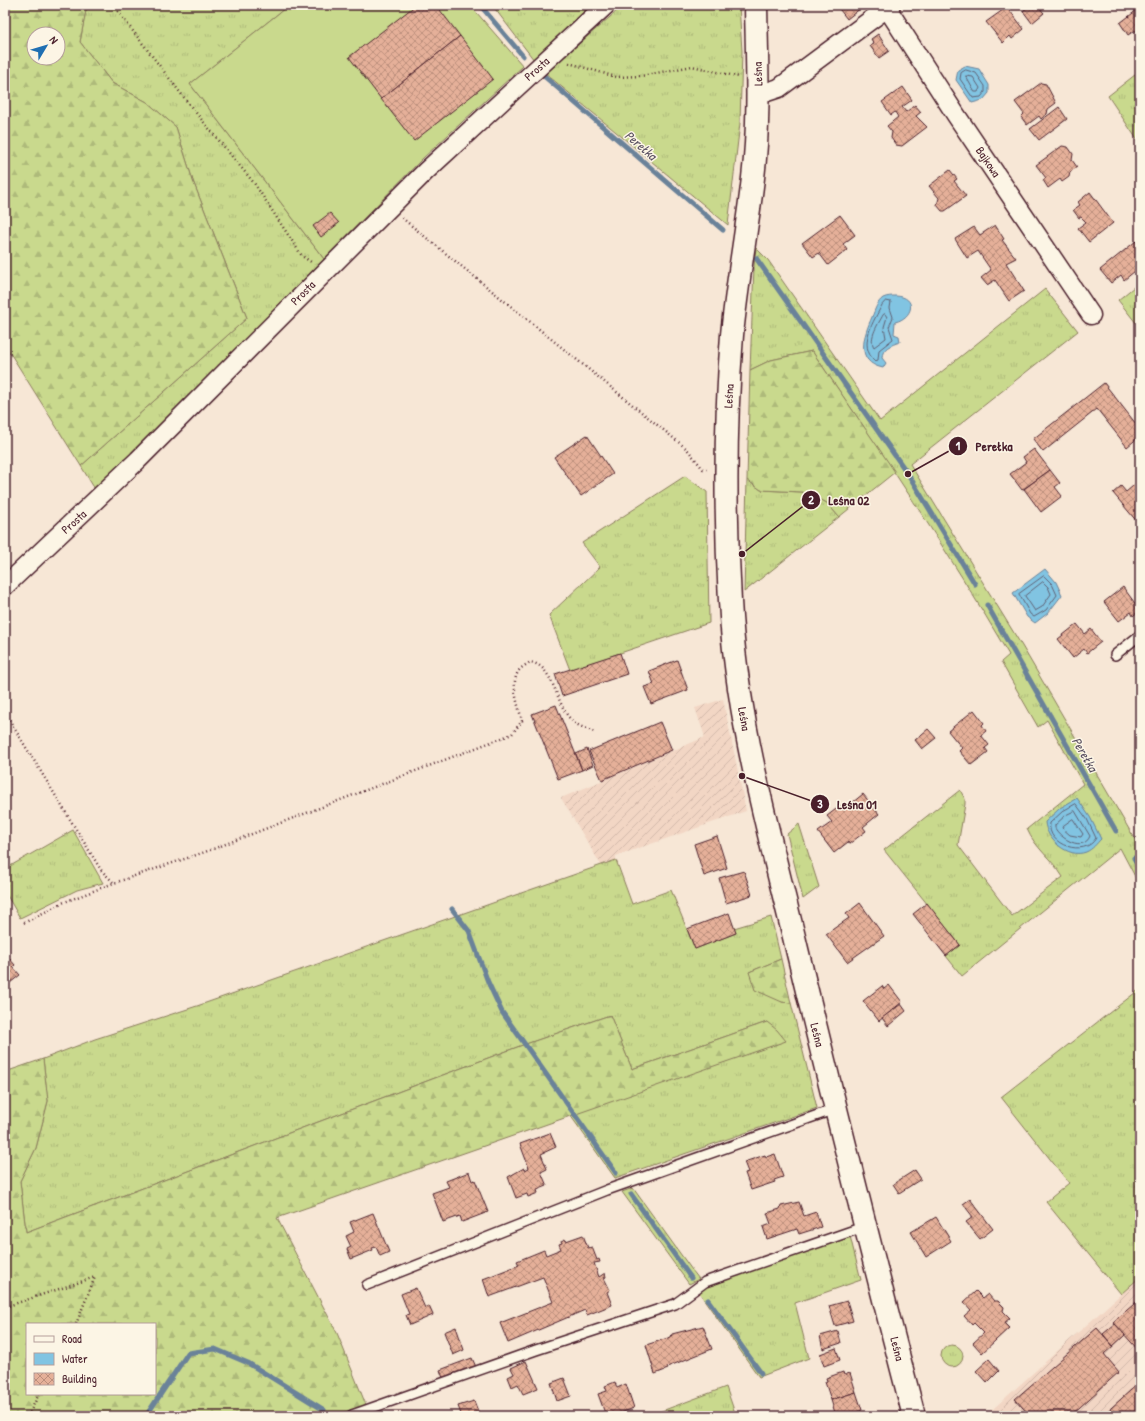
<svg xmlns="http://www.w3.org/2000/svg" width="1145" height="1421" viewBox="0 0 1145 1421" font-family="'Patrick Hand',sans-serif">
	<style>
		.industrial { fill: url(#industrial-furrows) }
		.grass { fill: url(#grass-tufts); stroke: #8a7c5c }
		.forest { fill: url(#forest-firs); stroke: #8a7c5c; fill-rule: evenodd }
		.pitch { fill: #c9d98d; stroke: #8a7c5c }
		.water { fill: #81c4e2; stroke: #6b8299 }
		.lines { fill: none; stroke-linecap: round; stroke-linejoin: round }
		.shore { stroke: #606174; stroke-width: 1 }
		.stream { stroke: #6b8299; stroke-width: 5 }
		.building { fill: url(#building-cross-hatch); stroke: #4a1f2b }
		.service-casing { stroke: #4a1f2b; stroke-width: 12 }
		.minor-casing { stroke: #4a1f2b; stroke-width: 21 }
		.tertiary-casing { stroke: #4a1f2b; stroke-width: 25 }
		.path { stroke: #4a1f2b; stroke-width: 2.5; stroke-dasharray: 1 3; stroke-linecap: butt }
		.service { stroke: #fcf5e5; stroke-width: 9 }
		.minor { stroke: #fcf5e5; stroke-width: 18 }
		.tertiary { stroke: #fcf5e5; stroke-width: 22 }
		.labels { text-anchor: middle; stroke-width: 3; stroke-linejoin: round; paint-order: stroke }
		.street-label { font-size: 12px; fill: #4a1f2b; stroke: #fcf5e5 }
		.water-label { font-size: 13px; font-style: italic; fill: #5a5162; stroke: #fcf5e5 }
		.leader { fill: none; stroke: #4a1f2b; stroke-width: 1.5 }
		.callout-dot { fill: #4a1f2b; stroke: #fcf5e5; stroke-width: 1.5 }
		.mark-label { font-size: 12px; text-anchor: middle; font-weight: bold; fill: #fff }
		.callout-label { font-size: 13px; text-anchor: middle; font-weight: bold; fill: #4a1f2b; stroke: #fcf5e5; stroke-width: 3; stroke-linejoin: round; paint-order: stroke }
	</style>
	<defs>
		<pattern id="industrial-furrows" width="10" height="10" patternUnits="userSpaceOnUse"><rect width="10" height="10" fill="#f2d6c4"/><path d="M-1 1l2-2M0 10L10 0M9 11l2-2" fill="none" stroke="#d1b7a9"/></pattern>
		<pattern id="grass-tufts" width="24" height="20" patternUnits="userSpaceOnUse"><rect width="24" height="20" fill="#c9d98d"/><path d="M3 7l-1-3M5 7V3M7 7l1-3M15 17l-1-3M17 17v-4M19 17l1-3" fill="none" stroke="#aeba7a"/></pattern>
		<pattern id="forest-firs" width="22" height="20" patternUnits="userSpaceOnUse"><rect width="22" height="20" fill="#c9d98d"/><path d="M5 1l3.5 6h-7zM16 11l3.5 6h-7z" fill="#aeba7a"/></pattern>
		<pattern id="building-cross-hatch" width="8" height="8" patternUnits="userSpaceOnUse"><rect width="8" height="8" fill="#e5b099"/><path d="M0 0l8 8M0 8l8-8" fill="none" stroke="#bc8f7d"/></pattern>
	</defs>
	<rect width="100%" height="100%" fill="#f7e7d6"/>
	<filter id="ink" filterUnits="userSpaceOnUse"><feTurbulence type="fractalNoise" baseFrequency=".025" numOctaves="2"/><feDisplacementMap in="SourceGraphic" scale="8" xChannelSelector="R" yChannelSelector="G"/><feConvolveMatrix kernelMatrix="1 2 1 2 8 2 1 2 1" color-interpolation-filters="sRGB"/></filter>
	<g filter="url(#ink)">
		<g class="industrial">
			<path d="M723,699L746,811L616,856V860L601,865L561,798L705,737L695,708Z"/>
			<path d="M1140,1277V1416H985L1121,1294Z"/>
		</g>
		<g class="grass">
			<path d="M84,5H289L190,84L324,259L96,491L81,466L247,318L193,181L176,127L147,102L112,83L80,42L86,10Z"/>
			<path d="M492,5H591L534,60Z"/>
			<path d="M624,5H739L742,51L740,123L728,225L545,73Z"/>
			<path d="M1140,71V144L1108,96Z"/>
			<path d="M756,248L768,260L880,421L1045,289L1078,331L910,464L1022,646L1140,848V886L1120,848L962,976L946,956L960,945L884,850L960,790L965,799V804L958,845L1012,916L1063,877C1052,859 1035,848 1027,829L1083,784L1047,720L1038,727L1001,662L1009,655C948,551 881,451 812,351L771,360L750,370L754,266Z"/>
			<path d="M1140,282V328L1118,300Z"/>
			<path d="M685,476L707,492L709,623L570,670L549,615L600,567L582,543Z"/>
			<path d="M747,480L761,490L802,492L816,497L827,503L839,517L744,592Z"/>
			<path d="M799,824L819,887L803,899L787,834Z"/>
			<path d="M73,830L103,883L77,890L20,918L5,892V869Z"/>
			<path d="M616,860L632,904L671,890L695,949L736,933L734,928L771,917L781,959L749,972L782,1002L791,1003L817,1108L615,1178L570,1115L785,1041L767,1022L632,1069L610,1015L520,1046L26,1232L20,1181L36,1148L48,1101L43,1059L95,1039L197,1006Z"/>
			<path d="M1140,989V1277L1121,1294L1046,1202L1069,1183L1001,1097Z"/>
			<path d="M633,1188L692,1270L699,1279L689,1284L622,1192Z"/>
			<path d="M850,1236L861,1280L795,1303L809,1358L759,1377L698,1291L704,1287Z"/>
			<circle cx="952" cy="1356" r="11"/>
			<path d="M726,1387L736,1416H648L659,1412Z"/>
		</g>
		<g class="forest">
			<path d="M5,5H84L86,10L80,42L112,83L147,102L176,127L193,181L247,318L81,466L5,345ZM34,34H58V58H34Z"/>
			<path d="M812,351L895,472L839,517L827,503L816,497L802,492L761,490L747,480L750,370L771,360Z"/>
			<path d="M781,959L791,1003L782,1002L755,990L749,972Z"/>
			<path d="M610,1015L632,1069L767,1022L777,1030L786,1041L277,1218L337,1333L366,1405L333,1416H5V1072L43,1059L48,1101L36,1148L20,1181L26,1232L520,1046ZM27,1324H155V1394H27Z"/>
		</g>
		<path class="pitch" d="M289,5H470L523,66L423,158L324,259L190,84Z"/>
		<g class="water">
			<path d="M965,66L979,69L989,85V93L983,100L972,103L956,80L958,70Z"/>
			<path d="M896,296C918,297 913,318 895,322L894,334L899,336L900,342C891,345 882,348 882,358L886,363L883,368C854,362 864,335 872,317C875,310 877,302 883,298C887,296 892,296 896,296Z"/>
			<path d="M1045,569L1056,582L1062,595L1048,613L1035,623L1027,617L1013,593Z"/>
			<path d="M1077,798L1090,817L1101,839C1096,844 1093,849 1086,852C1068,859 1046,839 1045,822L1060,808Z"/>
		</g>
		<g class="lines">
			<g class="shore">
				<path d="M966,70L976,73L985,86V92L981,97L973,98L960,79L961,73Z"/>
				<path d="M966,76L973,77L980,88L978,92H975Z"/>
				<path d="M886,301L891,302L890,308L893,317L889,327L893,339L879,350L878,360L875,361C857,345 874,321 882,305Z"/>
				<path d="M885,314L887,317L884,327L886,338L874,347C868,338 879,323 883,315Z"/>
				<path d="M1044,576L1052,584L1057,595L1046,610L1034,617L1030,614L1019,594Z"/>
				<path d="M1043,582L1048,587L1051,594L1042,607L1035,611L1025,596Z"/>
				<path d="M1076,804L1087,819L1096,838C1085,858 1046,845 1050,823L1063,811Z"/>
				<path d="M1075,811L1090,836C1083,853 1060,838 1055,828V825L1066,815Z"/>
				<path d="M1073,819L1083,834L1081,837L1070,835L1062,828L1063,826Z"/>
			</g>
			<g class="stream">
				<path d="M480,5L523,56"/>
				<path d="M544,76L723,230"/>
				<path d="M756,258L908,474L975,584"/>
				<path d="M987,605L1116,831"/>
				<path d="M1134,858L1140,869"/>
				<path d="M452,909L469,931L488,982L502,1012L616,1173"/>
				<path d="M631,1194L691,1278"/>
				<path d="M708,1300L761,1373"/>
				<path d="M146,1416L188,1353L215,1349L248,1363L324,1410"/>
			</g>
		</g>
		<g class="building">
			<path d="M416,5H436L460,36L381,99L349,57Z"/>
			<path d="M836,5H859L861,8L847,19Z"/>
			<path d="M1030,5H1037L1044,13L1032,23L1023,11Z"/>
			<path d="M1007,7L1024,29L1012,39L1010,36L1003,43L986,22Z"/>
			<path d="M1137,10L1140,11V31H1134L1128,35L1120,23Z"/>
			<path d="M878,34L889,51L879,58L870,46L874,44L871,39Z"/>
			<path d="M460,36L493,79L414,141L381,99Z"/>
			<path d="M1041,83L1046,84L1056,103L1048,109L1047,114L1041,119L1039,116L1027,125L1021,117L1024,114L1015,102Z"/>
			<path d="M903,87L912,100L902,107L906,112L915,105L921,112L916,116L927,127L902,146L896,145L891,138L892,132L887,126L898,117L895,112L891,115L882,102Z"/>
			<path d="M1059,107L1067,119L1039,140L1030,129Z"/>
			<path d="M1062,146L1068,147L1073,154L1072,160L1077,167L1070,172L1069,177L1062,182L1060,179L1048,188L1043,180L1046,178L1036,165Z"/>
			<path d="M950,170L957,179L954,181L966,196L945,211H942L937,205L939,198L929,186Z"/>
			<path d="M1090,192L1113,223L1089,242L1078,228L1086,222L1081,217L1079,218L1073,210L1080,205L1078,202Z"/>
			<path d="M330,213L339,223L321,237L313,226Z"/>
			<path d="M840,215L855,235L843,244L847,250L828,265L819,253L813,257L802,243Z"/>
			<path d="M995,225L1004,239L1002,240L1016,258L1006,263L1024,291L1009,301L995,280L987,285L981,278L991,270L978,251L967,258L955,239L974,227L980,235Z"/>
			<path d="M1136,241L1140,246V267L1124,280L1121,275L1111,283L1100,270Z"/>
			<path d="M1104,383L1140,429V436L1127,447L1097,409L1043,452L1033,439Z"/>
			<path d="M587,435L613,474L581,496L554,457Z"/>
			<path d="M1034,449L1050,470L1022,490L1010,474L1026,462L1023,457Z"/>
			<path d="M1050,470L1060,483L1055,487L1062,496L1041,512L1024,489Z"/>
			<path d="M1140,480V524H1139L1113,493L1121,486L1126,492Z"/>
			<path d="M1123,587L1140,610L1133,616L1131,612L1119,621L1104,602Z"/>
			<path d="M1077,624L1085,634L1091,629L1101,642L1087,653L1084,649L1073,658L1058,639Z"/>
			<path d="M620,653L627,674L562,696L555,674Z"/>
			<path d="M677,660L688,690L651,704L644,687L654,684L649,671Z"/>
			<path d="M556,705L582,770L558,779L532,714Z"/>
			<path d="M974,710L984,723L982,725L986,731L981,735L989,745L985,748L988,752L971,765L959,751L962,748L948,731Z"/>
			<path d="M660,722L672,750L602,780L589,751Z"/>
			<path d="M928,729L936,738L922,749L915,740Z"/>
			<path d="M587,749L593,765L582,770L576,754Z"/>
			<path d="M863,794L879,814L863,827L866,831L849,844L848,842L834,853L818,832L832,822L827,816L844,803L847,807Z"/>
			<path d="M717,836L727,868L704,876L694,844Z"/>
			<path d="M744,871L752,895L726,903L719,878Z"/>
			<path d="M860,903L884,936L847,962L826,934L849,918L846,914Z"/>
			<path d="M927,903L960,945L946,956L913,914Z"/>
			<path d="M729,913L736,933L695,949L687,929Z"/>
			<path d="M5,957L7,959L9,958L15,965L13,967L20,975L5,987Z"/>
			<path d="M889,985L902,1002L879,1021L863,1001L882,986L884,989Z"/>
			<path d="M901,1004L906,1011L888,1026L882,1018Z"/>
			<path d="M550,1133L556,1147L541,1154L547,1169L541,1172L547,1186L537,1190L538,1193L528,1197L527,1194L516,1198L508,1177L524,1168L525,1170L529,1168L520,1144Z"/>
			<path d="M775,1154L783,1177L774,1180L775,1182L751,1190L745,1173L748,1172L744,1162L765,1155L766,1157Z"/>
			<path d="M915,1170L921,1179L899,1193L893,1184Z"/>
			<path d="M469,1172L472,1181L475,1180L488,1212L462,1222L460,1216L443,1222L432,1193L449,1187L446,1181Z"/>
			<path d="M970,1199L993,1229L980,1239L966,1222L973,1217L963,1204Z"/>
			<path d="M799,1202L804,1216L816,1212L821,1227L799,1234L797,1229L767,1239L763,1227L771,1224L767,1213L780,1209L781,1206Z"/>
			<path d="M373,1213L389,1252L380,1256L376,1247L372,1248L373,1250L351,1259L347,1249L351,1247L346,1236L354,1232L350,1222Z"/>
			<path d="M936,1217L951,1241L926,1257L911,1232Z"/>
			<path d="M583,1235L588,1248L592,1247L597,1260L599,1259L600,1262L594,1263L599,1277L605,1273L606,1277L604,1278L610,1290L607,1292L612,1305L587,1315L585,1310L508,1343L500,1323L553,1302L543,1277L489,1297L483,1279L519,1265L517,1261L544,1250L546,1255L561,1249L559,1244L562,1243L561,1241L565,1239L566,1241Z"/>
			<path d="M416,1288L425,1308L429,1306L433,1315L410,1325L406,1315L409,1314L401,1294Z"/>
			<path d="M976,1291L983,1298L988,1294L994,1301H998L1004,1307L1003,1311L1010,1318L1004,1323L1009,1328L982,1353L973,1343L984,1333L974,1323L972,1325L964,1316L971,1310L964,1302Z"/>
			<path d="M1140,1299V1352L1113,1322Z"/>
			<path d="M847,1301L853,1321L835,1326L829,1306Z"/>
			<path d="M1115,1324L1125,1335L1113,1346L1103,1334Z"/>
			<path d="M703,1326L712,1349L667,1367L668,1369L655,1374L646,1345L671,1337L672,1334Z"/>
			<path d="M456,1327L464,1350L453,1355L444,1332Z"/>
			<path d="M1097,1328L1113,1346L1104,1354L1119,1372L1070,1416H1030L1015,1399Z"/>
			<path d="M838,1331L841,1343L823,1349L820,1336Z"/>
			<path d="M836,1348L840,1360L824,1366L820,1354Z"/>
			<path d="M472,1358L476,1367L443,1378L440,1370Z"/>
			<path d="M989,1359L999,1371L987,1383L976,1371Z"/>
			<path d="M526,1361L538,1388L523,1394L518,1384L512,1387L508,1377L514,1374L511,1368Z"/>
			<path d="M843,1372L844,1375L850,1373L856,1392L831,1400L825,1382L827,1381L826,1378Z"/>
			<path d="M564,1378L571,1396L557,1401L551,1383Z"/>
			<path d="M615,1382L617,1388L626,1384L634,1408L612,1416H606L598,1394L607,1391L605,1386Z"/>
			<path d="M1140,1382V1416H1102Z"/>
			<path d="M856,1392L862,1410L857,1412L858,1416H836L831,1400Z"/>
			<path d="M474,1401L480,1416H455L461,1414L458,1406Z"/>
		</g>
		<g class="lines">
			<defs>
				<g id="service">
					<path d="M1115,655L1140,635"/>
					<path d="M367,1285L607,1190L835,1109"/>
					<path d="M352,1415L536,1350L675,1304L705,1282L866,1226"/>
				</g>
				<g id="minor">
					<path d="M887,8L956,115L1091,315"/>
					<path d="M758,95L779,88L891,5"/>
					<path d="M5,586L138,460L426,171L606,5"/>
				</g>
				<path id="tertiary" d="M756,5C757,63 760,120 753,178C747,230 737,282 732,335C725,423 725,513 730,601C736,717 768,829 795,941C833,1100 873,1258 914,1416"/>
			</defs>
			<use href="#service" class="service-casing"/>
			<use href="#minor" class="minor-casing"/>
			<use href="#tertiary" class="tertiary-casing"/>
			<g class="path">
				<path d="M113,5L192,108L254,183L302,256L311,262"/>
				<path d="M569,63L616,77L641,76L692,66L739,77"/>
				<path d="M402,218L687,449L703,469H707"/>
				<path d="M5,713L101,870L114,883"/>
				<path d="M24,923L62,903L114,883L205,852L512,734L522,721C519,707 510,685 518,672C520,668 526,665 530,662C556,666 555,709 575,723C580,727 588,729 594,732"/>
				<path d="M5,1307L95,1277"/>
				<path d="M76,1324L95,1277"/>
				<path d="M28,1416L39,1394"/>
			</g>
			<use href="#service" class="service"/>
			<use href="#minor" class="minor"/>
			<use href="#tertiary" class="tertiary"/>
		</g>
	</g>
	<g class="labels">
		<g class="street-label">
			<text transform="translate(537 69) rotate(-42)" y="4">Prosta</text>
			<text transform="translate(758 74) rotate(-92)" y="4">Leśna</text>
			<text transform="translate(988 162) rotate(56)" y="4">Bajkowa</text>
			<text transform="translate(303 293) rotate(-45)" y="4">Prosta</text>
			<text transform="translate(729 396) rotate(-87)" y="4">Leśna</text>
			<text transform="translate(74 522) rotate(-42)" y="4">Prosta</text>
			<text transform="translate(744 719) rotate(80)" y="4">Leśna</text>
			<text transform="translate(817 1035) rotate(76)" y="4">Leśna</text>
			<text transform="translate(897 1349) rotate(76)" y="4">Leśna</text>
		</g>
		<g class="water-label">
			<text transform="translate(641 145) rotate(41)" y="5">Perełka</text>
			<text transform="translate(1085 754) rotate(60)" y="5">Perełka</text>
		</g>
	</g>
	<path class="leader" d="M908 474L958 446M742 554L811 500M742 776L820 804"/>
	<g class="callout-dot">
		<circle cx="908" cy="474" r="4"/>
		<circle cx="742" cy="554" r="4"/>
		<circle cx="742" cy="776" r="4"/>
		<circle cx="958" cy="446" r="10"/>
		<circle cx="811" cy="500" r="10"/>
		<circle cx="820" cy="804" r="10"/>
	</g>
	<g class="mark-label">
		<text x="958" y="450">1</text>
		<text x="811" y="504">2</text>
		<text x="820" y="808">3</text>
	</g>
	<g class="callout-label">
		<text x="994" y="451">Perełka</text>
		<text x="849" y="505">Leśna 02</text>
		<text x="857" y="809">Leśna 01</text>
	</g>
	<rect width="1145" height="1421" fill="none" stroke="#fcf5e5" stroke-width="20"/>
	<rect x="10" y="10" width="1125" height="1401" fill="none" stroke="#4a1f2b" stroke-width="1.5" filter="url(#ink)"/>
	<rect x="26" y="1323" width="130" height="72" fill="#fcf5e5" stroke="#b59f9b"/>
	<rect x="34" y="1336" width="20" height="6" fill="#fcf5e5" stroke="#b59f9b"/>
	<text x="62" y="1343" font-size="12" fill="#4a1f2b">Road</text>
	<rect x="34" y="1353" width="20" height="12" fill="#81c4e2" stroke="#b59f9b"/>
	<text x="62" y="1363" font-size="12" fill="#4a1f2b">Water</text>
	<rect x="34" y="1373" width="20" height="12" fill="url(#building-cross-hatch)" stroke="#b59f9b"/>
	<text x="62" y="1383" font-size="12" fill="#4a1f2b">Building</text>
	<g transform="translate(46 46) rotate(52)"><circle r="19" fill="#fcf5e5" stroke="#b59f9b"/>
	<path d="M0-3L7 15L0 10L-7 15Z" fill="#1f6fb2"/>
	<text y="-6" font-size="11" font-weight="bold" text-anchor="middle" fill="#4a1f2b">N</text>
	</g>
</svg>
